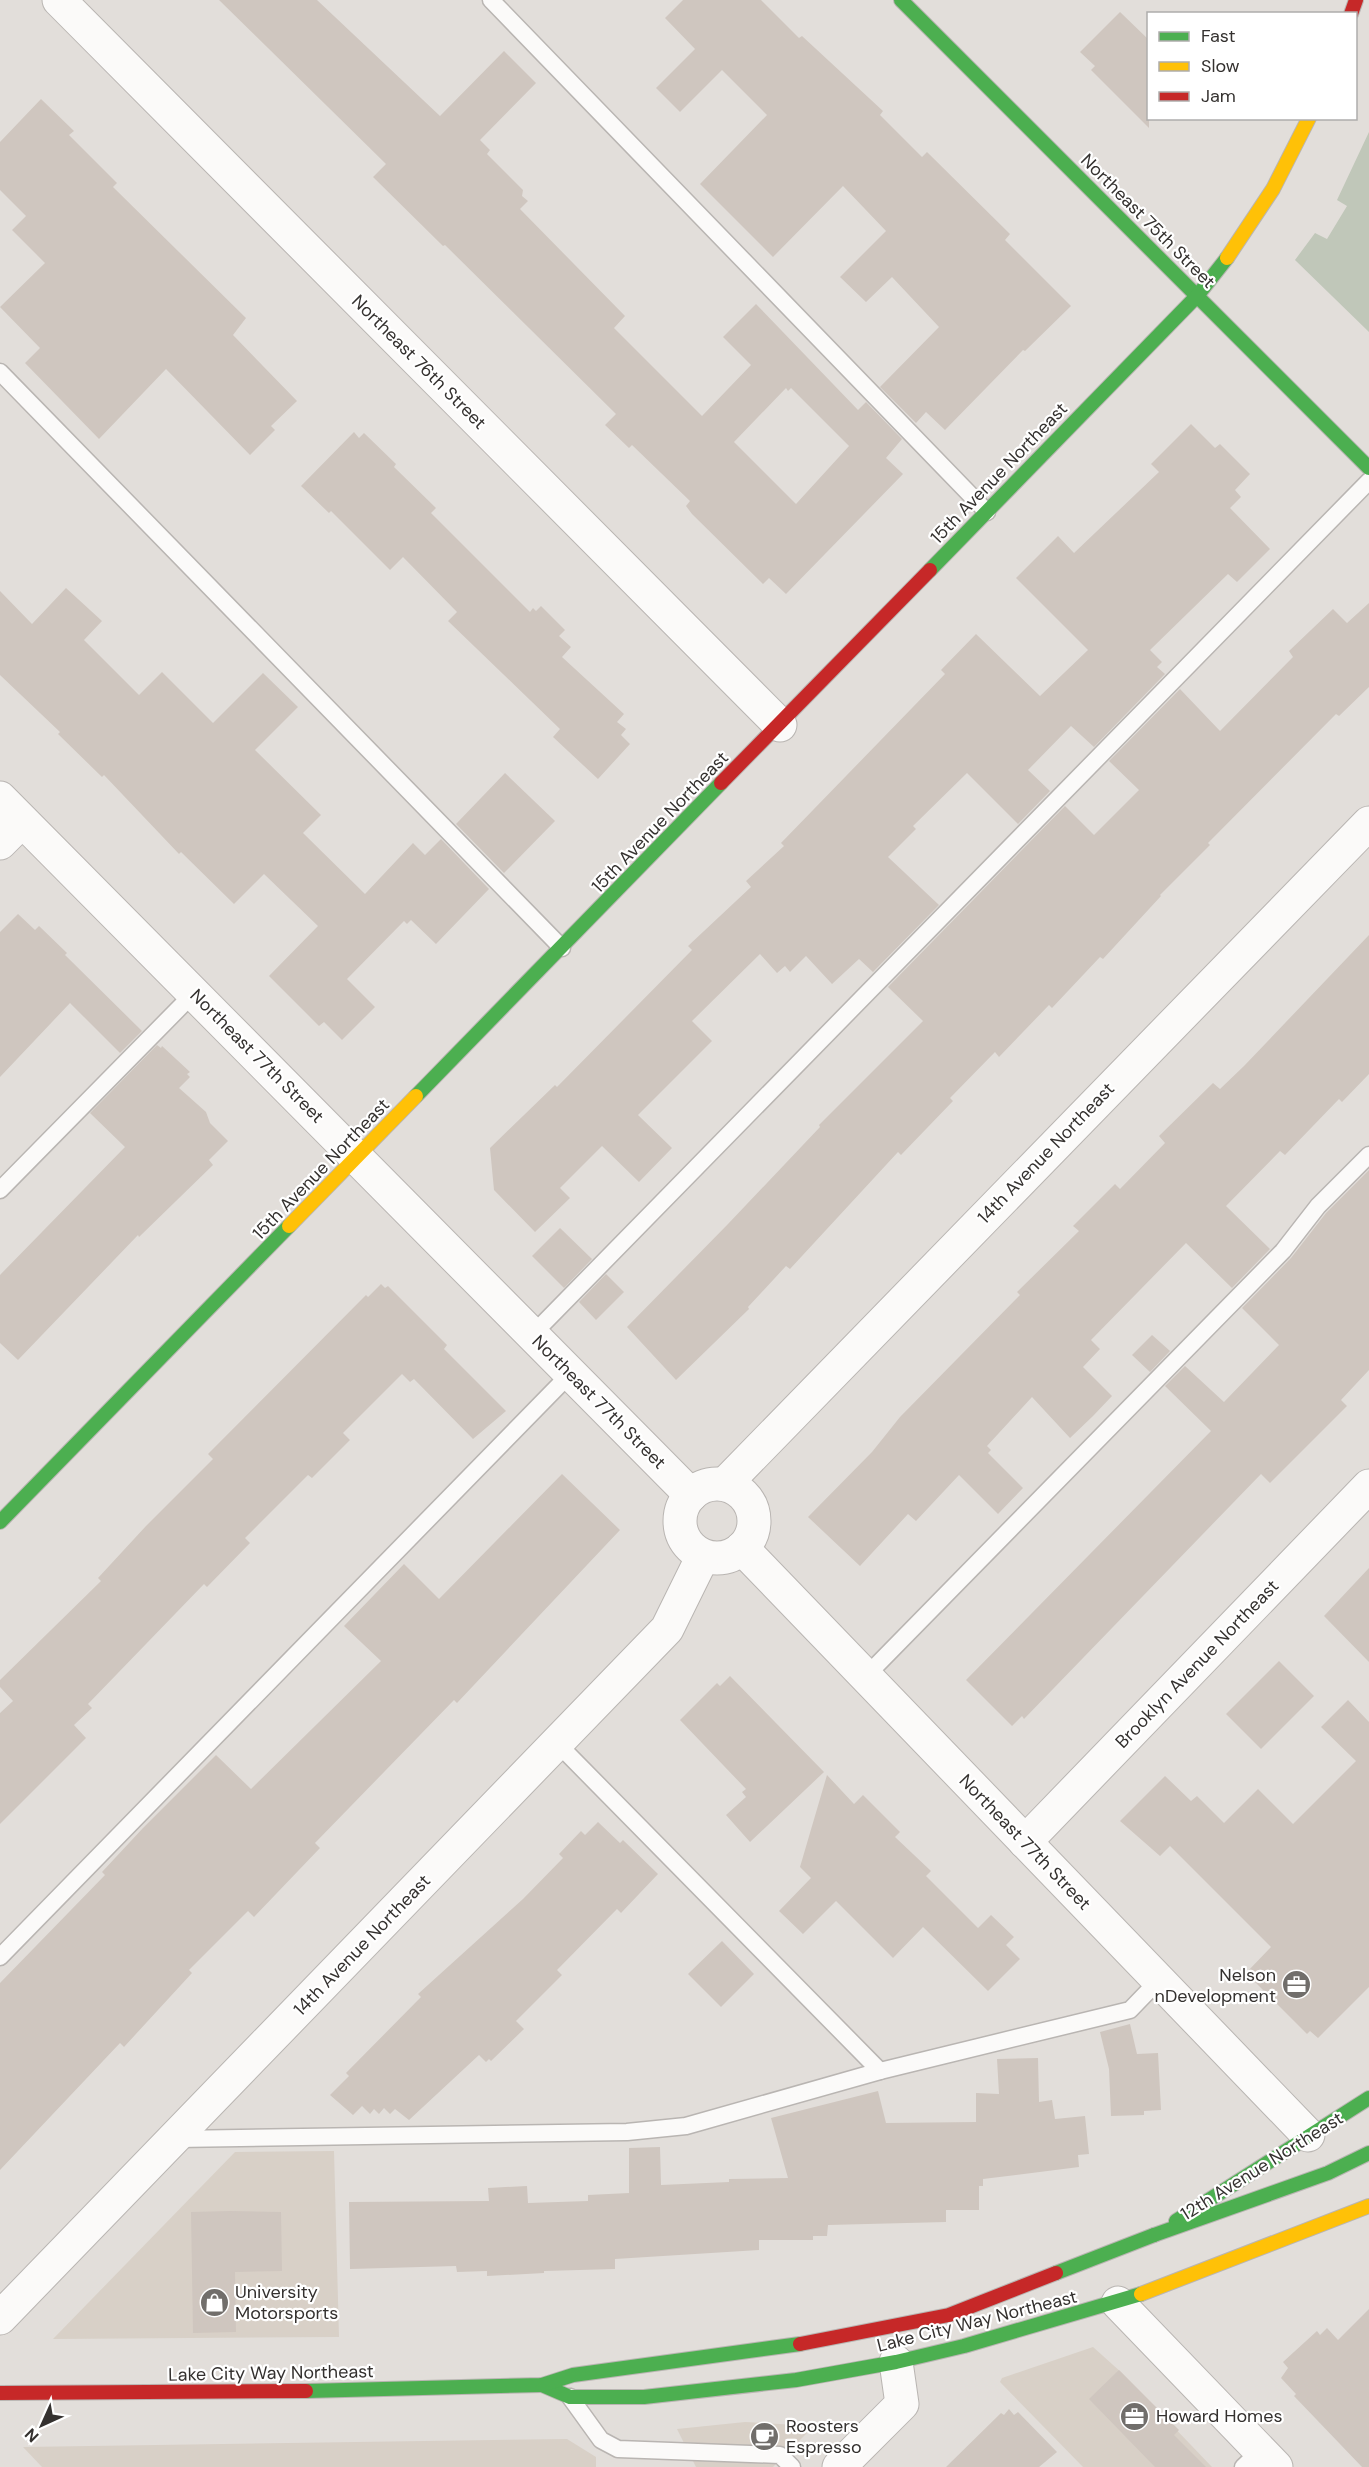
<svg xmlns="http://www.w3.org/2000/svg" width="1369" height="2467" viewBox="0 0 1369 2467" font-family="'DM Sans',sans-serif">
	<style>
		.built { fill: #d8d0c7 }
		.green { fill: #c0c7b9 }
		.building { fill: #cfc6bf; fill-rule: evenodd }
		.lines { fill: none; stroke-linecap: round; stroke-linejoin: round }
		.lane-casing { stroke: #b9b5b2; stroke-width: 19 }
		.street-casing { stroke: #b9b5b2; stroke-width: 35 }
		.fast-casing { stroke: #b9b5b2; stroke-width: 16 }
		.slow-casing { stroke: #b9b5b2; stroke-width: 16 }
		.jam-casing { stroke: #b9b5b2; stroke-width: 16 }
		.lane { stroke: #fbfaf9; stroke-width: 16 }
		.street { stroke: #fbfaf9; stroke-width: 33 }
		.fast { stroke: #4caf50; stroke-width: 14 }
		.slow { stroke: #ffc107; stroke-width: 14 }
		.jam { stroke: #c62828; stroke-width: 14 }
		.labels { text-anchor: middle; stroke-width: 4.5; stroke-linejoin: round; paint-order: stroke }
		.street-label { font-size: 18px; fill: #34312f; stroke: #fff }
		.poi-label { font-size: 18px; fill: #34312f; stroke: #fff; text-anchor: start }
	</style>
	<rect width="100%" height="100%" fill="#e2deda"/>
	<g class="built">
		<path d="M334,2151L339,2337L53,2339L235,2152Z"/>
		<path d="M1093,2347L1122,2373L1212,2467H1083L1000,2382L1002,2378Z"/>
		<path d="M745,2422L814,2426L773,2467H696L677,2429Z"/>
		<path d="M567,2439L596,2457V2467H42L23,2447Z"/>
	</g>
	<path class="green" d="M1369,132V332L1295,260L1315,233L1327,239L1347,206L1337,200Z"/>
	<g class="building">
		<path d="M219,0H317L440,116L504,51L536,83L480,140L490,150L487,154L523,190L522,196L528,201L520,209L625,316L614,328L702,416L751,365L723,337L756,304L858,410L866,402L902,439L886,458L903,474L786,594L769,578L763,584L692,514L686,506L690,501L632,445L629,448L605,425L616,414L445,245L443,246L373,177L386,164ZM786,388L788,391L791,388L849,446L796,504L734,442Z"/>
		<path d="M683,0H761L799,38L802,36L883,111L880,115L922,157L927,152L1010,234L1005,240L1071,306L1025,351L1023,350L945,430L926,412L916,423L880,387L939,327L892,277L866,302L840,277L886,231L843,186L773,257L700,184L767,115L722,70L680,112L656,88L695,49L665,18Z"/>
		<path d="M1120,12L1149,40V128L1091,70L1095,66L1080,52Z"/>
		<path d="M41,99L74,131L69,135L117,183L113,187L246,318L233,335L297,401L271,426L275,430L250,455L166,369L99,439L25,363L40,348L0,307L45,263L12,230L26,216L0,190V142Z"/>
		<path d="M1191,424L1215,448L1220,444L1250,474L1235,490L1241,497L1230,508L1270,549L1237,582L1228,574L1150,650L1162,662L1157,667L1165,674L1094,747L1071,726L1028,770L1050,791L1018,824L967,773L913,826L916,829L888,857L939,905L873,972L859,959L832,984L806,956L790,972L785,966L777,973L760,954L692,1021L712,1041L638,1115L672,1148L639,1182L602,1146L560,1188L570,1198L535,1232L494,1190L490,1148L555,1085L557,1087L692,950L688,946L751,887L746,881L784,846L781,843L945,674L941,670L976,634L1040,696L1088,650L1016,578L1058,536L1074,553L1159,472L1151,464Z"/>
		<path d="M354,432L359,438L364,433L396,464L394,467L436,508L431,513L530,612L533,608L536,611L541,606L565,630L559,636L571,647L562,657L624,714L617,722L626,729L621,735L630,744L598,779L553,737L560,729L448,621L457,612L403,557L390,570L331,511L329,513L301,486Z"/>
		<path d="M66,588L102,621L84,640L139,695L162,672L213,723L263,673L298,707L255,750L321,815L303,833L365,894L413,843L425,855L441,839L489,889L436,944L411,920L407,924L404,921L347,979L375,1007L342,1040L324,1022L319,1026L269,976L318,926L264,874L234,904L181,852L179,854L104,775L102,777L58,734L60,732L0,675V591L32,624Z"/>
		<path d="M1369,603V687L1339,716L1336,714L1208,843L1210,845L1160,895L1161,896L1103,959L1100,957L1052,1008L1049,1005L999,1057L995,1052L950,1098L953,1101L901,1155L898,1152L790,1269L786,1266L748,1307L749,1309L676,1380L627,1327L728,1224L820,1127L819,1125L923,1021L888,987L1065,806L1094,835L1139,790L1109,761L1180,689L1220,731L1293,657L1289,651L1333,609L1347,623Z"/>
		<path d="M505,773L555,821L504,873L456,824Z"/>
		<path d="M18,914L35,930L39,926L67,953L65,955L142,1031L120,1053L70,1003L0,1077V932Z"/>
		<path d="M1369,935V1074L1342,1102L1339,1099L1285,1155L1280,1151L1226,1206L1270,1249L1232,1288L1186,1243L1091,1340L1100,1349L1083,1367L1112,1396L1093,1416L1070,1438L1032,1397L987,1446L991,1450L988,1453L1023,1488L998,1514L959,1475L916,1521L908,1514L860,1566L808,1517L872,1452L900,1417L1020,1295L1017,1292L1079,1231L1073,1226L1115,1184L1120,1189L1165,1143L1159,1136L1213,1083L1220,1089L1244,1066Z"/>
		<path d="M157,1045L161,1048L162,1046L190,1072L187,1074L190,1077L179,1088L206,1112L210,1123L228,1141L209,1160L213,1165L139,1237L138,1235L18,1360L0,1343V1275L125,1147L90,1113Z"/>
		<path d="M1369,1170V1370L1341,1400L1347,1406L1270,1483L1261,1474L1024,1719L1022,1716L1012,1726L966,1680L1211,1431L1165,1386L1185,1366L1224,1402L1279,1345L1242,1308L1291,1258L1326,1213Z"/>
		<path d="M560,1228L592,1259L564,1288L532,1256Z"/>
		<path d="M606,1274L624,1292L596,1320L579,1302Z"/>
		<path d="M381,1284L385,1288L388,1286L447,1345L444,1349L506,1411L473,1439L414,1379L410,1382L402,1374L343,1433L350,1440L312,1478L308,1475L245,1538L250,1543L207,1587L204,1584L88,1704L92,1708L74,1725L86,1738L0,1824V1713L13,1701L0,1687V1680L101,1581L98,1578L146,1526L213,1459L208,1454L366,1295L368,1297Z"/>
		<path d="M1152,1335L1170,1351L1150,1372L1132,1355Z"/>
		<path d="M562,1474L620,1530L457,1703L454,1700L315,1843L320,1848L254,1917L248,1911L189,1970L192,1973L124,2047L120,2043L0,2170V1983L105,1875L102,1872L143,1828L216,1755L251,1789L381,1661L344,1626L404,1564L439,1599Z"/>
		<path d="M1369,1568V1662L1324,1616Z"/>
		<path d="M1279,1661L1314,1696L1261,1749L1226,1714Z"/>
		<path d="M730,1676L824,1772L750,1842L726,1815L746,1797L742,1792L746,1789L680,1720L717,1683L720,1686Z"/>
		<path d="M1348,1700L1369,1722V1987L1318,2038L1310,2031L1307,2034L1246,1973L1271,1947L1170,1846L1160,1856L1120,1821L1165,1776L1191,1801L1197,1796L1224,1823L1258,1789L1293,1824L1356,1761L1321,1727Z"/>
		<path d="M827,1775L854,1804L863,1795L900,1832L895,1837L931,1871L926,1876L978,1928L991,1915L1014,1937L1006,1945L1020,1959L988,1991L923,1927L893,1958L836,1901L803,1934L779,1911L811,1878L800,1867Z"/>
		<path d="M598,1822L620,1843L623,1840L658,1874L621,1913L617,1909L557,1970L562,1975L516,2021L524,2029L491,2061L489,2059L486,2062L479,2055L409,2120L395,2109L390,2114L384,2108L379,2114L374,2109L370,2114L362,2106L353,2115L330,2095L349,2076L346,2073L421,1997L418,1994L523,1899L563,1858L559,1854L581,1831L585,1835Z"/>
		<path d="M722,1941L754,1974L721,2007L688,1974Z"/>
		<path d="M1130,2024L1137,2054L1158,2053L1161,2110L1144,2111V2115L1111,2116L1109,2069L1100,2032Z"/>
		<path d="M1038,2058L1039,2102L1052,2100L1055,2119L1085,2116L1089,2154L1078,2155L1079,2167L983,2179V2186H979V2210H946V2222L828,2225L827,2236H813V2240H759V2250L615,2259V2269L544,2271V2273L487,2276V2271L457,2272L456,2266L350,2269L349,2202L489,2201L488,2188L527,2186L528,2203L588,2201V2195L629,2193V2148L660,2147L661,2185L729,2182V2179L788,2178L771,2118L878,2091L886,2123L976,2122V2093L999,2094L997,2059Z"/>
		<path d="M230,2211L281,2212L282,2271L235,2272L236,2332L193,2333L191,2212Z"/>
		<path d="M1369,2309V2467H1362L1294,2396L1296,2394L1281,2378L1288,2368L1283,2362L1317,2331L1320,2335L1327,2328L1338,2340Z"/>
		<path d="M1119,2370L1179,2430L1174,2435L1206,2467H1155L1089,2399Z"/>
		<path d="M1009,2409L1014,2415L1018,2412L1057,2452L1039,2467H946L1001,2413L1004,2415Z"/>
	</g>
	<g class="lines">
		<defs>
			<g id="lane">
				<path d="M491,0L987,512"/>
				<path d="M0,372L562,948"/>
				<path d="M0,1190L194,993"/>
				<path d="M532,1335L1369,481"/>
				<path d="M865,1677L1283,1251L1318,1206L1369,1155"/>
				<path d="M557,1743L880,2071"/>
				<path d="M0,1957L570,1374"/>
				<path d="M176,2139L627,2132L686,2126L880,2071L1130,2010L1158,1981"/>
				<path d="M570,2397L601,2440L618,2449L780,2455L792,2467"/>
				<path d="M1243,2467L1260,2451"/>
			</g>
			<g id="street">
				<path d="M59,0L780,725"/>
				<path d="M0,798L691,1495"/>
				<path d="M0,843L22,821"/>
				<circle cx="717" cy="1521" r="37"/>
				<path d="M725,1484L1369,823"/>
				<path d="M742,1548L1308,2135"/>
				<path d="M1025,1842L1369,1486"/>
				<path d="M1118,2303L1276,2467"/>
				<path d="M0,2318L667,1629L703,1556"/>
				<path d="M839,2467L902,2404L896,2362"/>
			</g>
			<g id="fast">
				<path d="M901,0L1369,468"/>
				<path d="M930,570L1197,296L1227,258"/>
				<path d="M416,1096L721,783"/>
				<path d="M0,1522L289,1226"/>
				<path d="M1176,2221L1369,2098"/>
				<path d="M1154,2235L1328,2173L1369,2153"/>
				<path d="M1056,2273L1154,2235"/>
				<path d="M542,2385L570,2397H644L796,2380L896,2362L964,2346L1141,2294"/>
				<path d="M306,2391L542,2385L573,2375L800,2344"/>
			</g>
			<g id="slow">
				<path d="M1227,258L1273,189L1309,118"/>
				<path d="M289,1226L416,1096"/>
				<path d="M1141,2294L1369,2206"/>
			</g>
			<g id="jam">
				<path d="M1351,14L1356,0"/>
				<path d="M721,783L930,570"/>
				<path d="M800,2344L949,2315L1056,2273"/>
				<path d="M0,2393L306,2391"/>
			</g>
		</defs>
		<use href="#lane" class="lane-casing"/>
		<use href="#street" class="street-casing"/>
		<use href="#fast" class="fast-casing"/>
		<use href="#slow" class="slow-casing"/>
		<use href="#jam" class="jam-casing"/>
		<use href="#lane" class="lane"/>
		<use href="#street" class="street"/>
		<use href="#fast" class="fast"/>
		<use href="#slow" class="slow"/>
		<use href="#jam" class="jam"/>
	</g>
	<defs>
		<symbol id="office-disc" viewBox="-11 -11 22 22"><circle r="9.5" fill="#716e6b" stroke="#fff"/><path d="M-6-3h4V-5.5h4V-3h4V5H-6ZM-1-4.5V-3h2v-1.5ZM-6 0V1H6V0Z" fill="#fff"/></symbol>
		<symbol id="shop-disc" viewBox="-11 -11 22 22"><circle r="9.5" fill="#716e6b" stroke="#fff"/><path d="M-5-2.5h2.3a2.7 3.5 0 0 1 5.4 0H5L5.5 6h-11ZM-1.5-2.5h3a1.5 2.3 0 0 0-3 0Z" fill="#fff"/></symbol>
		<symbol id="cafe-disc" viewBox="-11 -11 22 22"><circle r="9.5" fill="#716e6b" stroke="#fff"/><path d="M-5.5-4.5H6V0H3Q3 3.5 0 3.5H-2.5Q-5.5 3.5-5.5 0ZM3-3.2v2h1.7v-2ZM-6 4.5H4V6H-6Z" fill="#fff"/></symbol>
	</defs>
	<g fill-rule="evenodd">
		<use href="#office-disc" x="1280" y="1968" width="33" height="33"/>
		<use href="#shop-disc" x="198" y="2286" width="33" height="33"/>
		<use href="#office-disc" x="1118" y="2400" width="33" height="33"/>
		<use href="#cafe-disc" x="748" y="2420" width="33" height="33"/>
	</g>
	<g class="labels">
		<g class="street-label">
			<text transform="translate(1148 221) rotate(45)" y="6">Northeast 75th Street</text>
			<text transform="translate(419 362) rotate(45)" y="6">Northeast 76th Street</text>
			<text transform="translate(999 473) rotate(-46)" y="6">15th Avenue Northeast</text>
			<text transform="translate(660 822) rotate(-46)" y="6">15th Avenue Northeast</text>
			<text transform="translate(257 1056) rotate(45)" y="6">Northeast 77th Street</text>
			<text transform="translate(1046 1153) rotate(-46)" y="6">14th Avenue Northeast</text>
			<text transform="translate(321 1169) rotate(-46)" y="6">15th Avenue Northeast</text>
			<text transform="translate(599 1402) rotate(45)" y="6">Northeast 77th Street</text>
			<text transform="translate(1197 1664) rotate(-46)" y="6">Brooklyn Avenue Northeast</text>
			<text transform="translate(1025 1842) rotate(46)" y="6">Northeast 77th Street</text>
			<text transform="translate(362 1945) rotate(-46)" y="6">14th Avenue Northeast</text>
			<text transform="translate(1262 2166) rotate(-32)" y="6">12th Avenue Northeast</text>
			<text transform="translate(977 2321) rotate(-14)" y="6">Lake City Way Northeast</text>
			<text transform="translate(271 2373) rotate(-1)" y="6">Lake City Way Northeast</text>
		</g>
		<g class="poi-label">
			<text x="1276" y="1981" text-anchor="end">Nelson<tspan x="1276" dy="21">nDevelopment</tspan></text>
			<text x="235" y="2298">University<tspan x="235" dy="21">Motorsports</tspan></text>
			<text x="1156" y="2422">Howard Homes</text>
			<text x="786" y="2432">Roosters<tspan x="786" dy="21">Espresso</tspan></text>
		</g>
	</g>
	<rect x="1147" y="12" width="210" height="108" fill="#ffffff" stroke="#aeadac" stroke-width="1.5"/>
	<rect x="1159" y="32" width="30" height="9" fill="#4caf50" stroke="#aeadac" stroke-width="1.5"/>
	<text x="1201" y="42" font-size="18" fill="#34312f">Fast</text>
	<rect x="1159" y="62" width="30" height="9" fill="#ffc107" stroke="#aeadac" stroke-width="1.5"/>
	<text x="1201" y="72" font-size="18" fill="#34312f">Slow</text>
	<rect x="1159" y="92" width="30" height="9" fill="#c62828" stroke="#aeadac" stroke-width="1.5"/>
	<text x="1201" y="102" font-size="18" fill="#34312f">Jam</text>
	<g transform="translate(42 2425) rotate(225)" stroke="#ffffff" stroke-width="4.5" paint-order="stroke">
	<path d="M0-4.5L10 22L0 15L-10 22Z" fill="#34312f"/>
	<text y="-9" font-size="16" font-weight="bold" text-anchor="middle" fill="#34312f">N</text>
	</g>
</svg>
